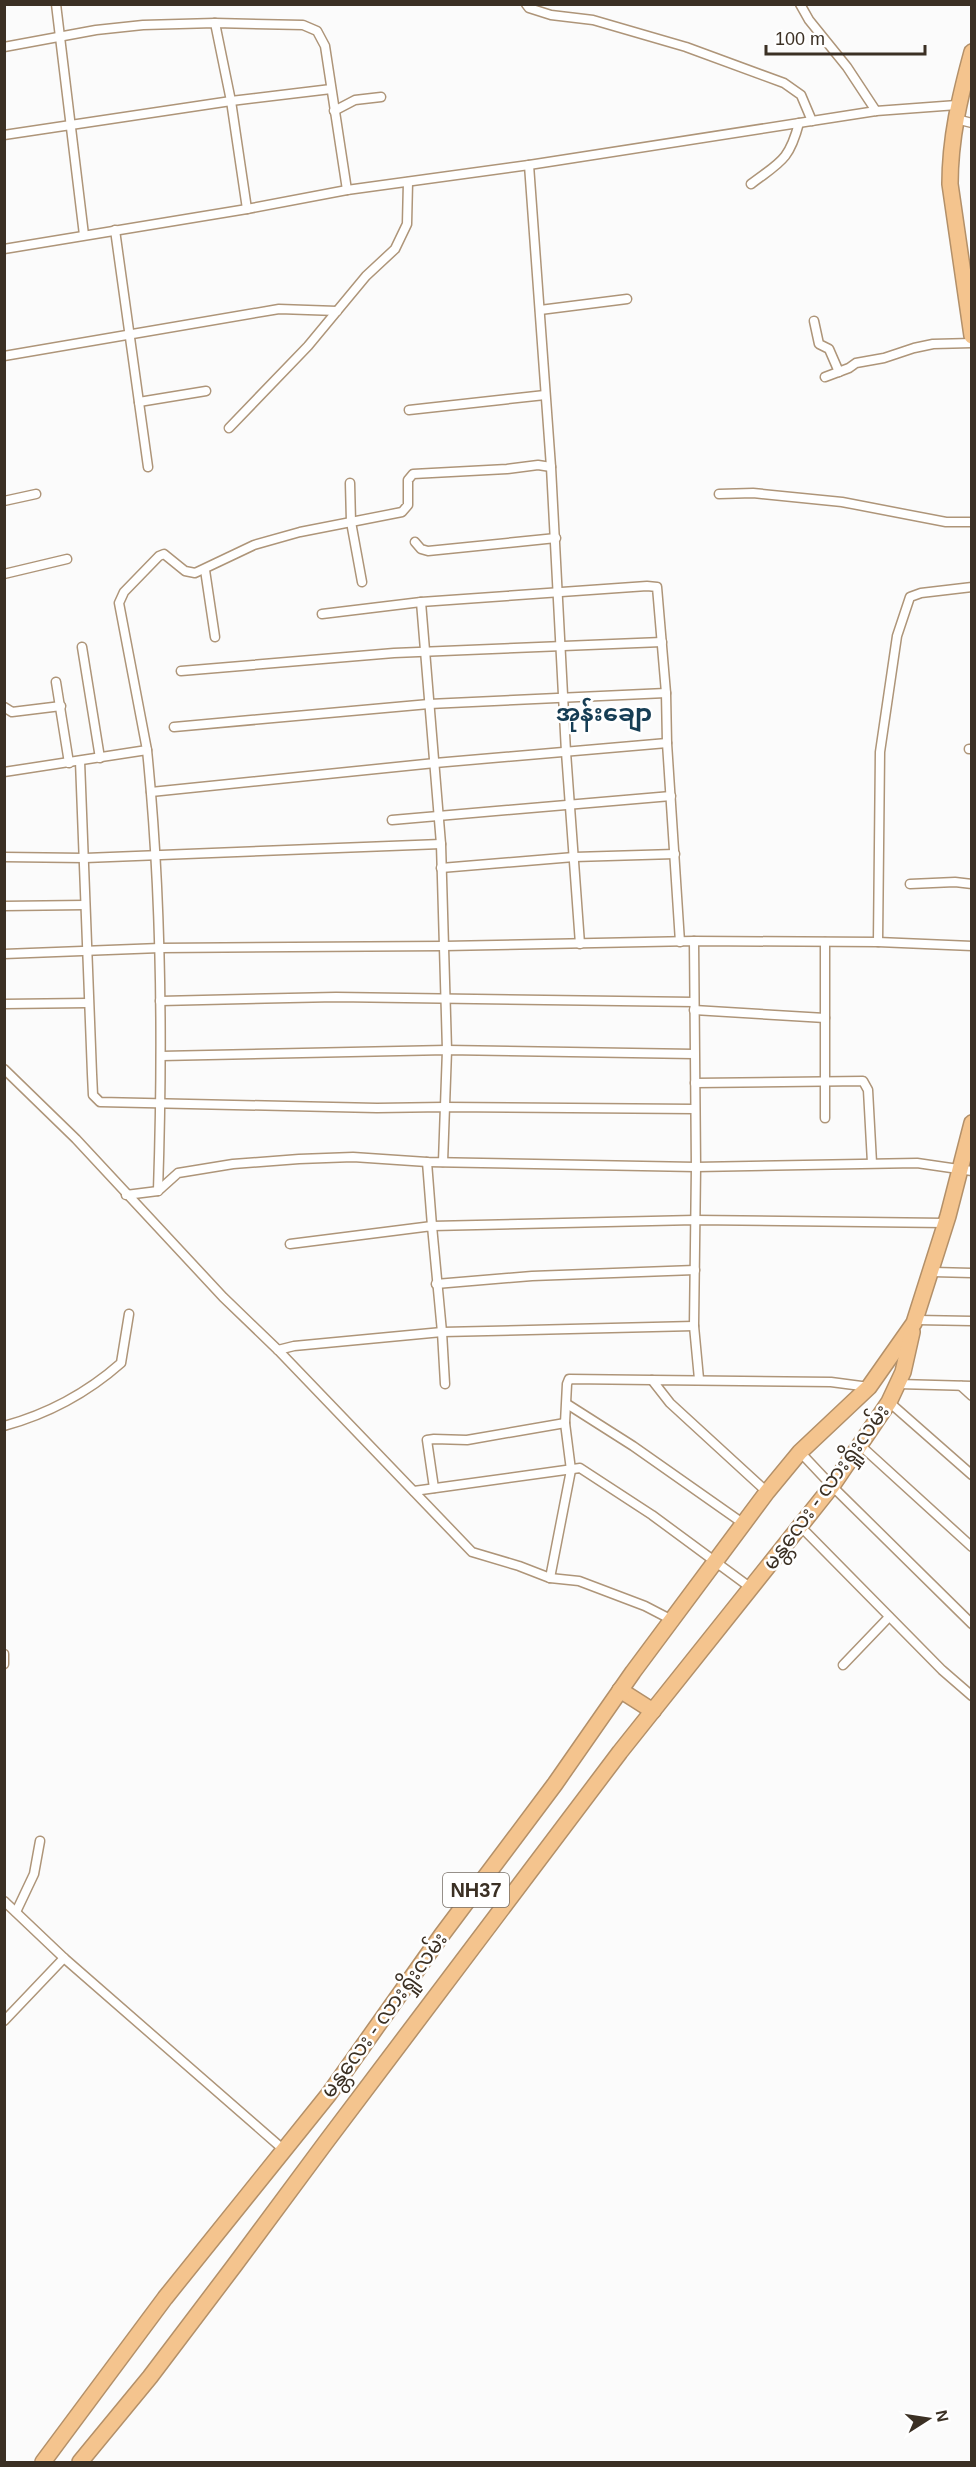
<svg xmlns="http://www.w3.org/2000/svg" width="976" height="2467" viewBox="0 0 976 2467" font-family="Arial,'Noto Sans Myanmar',sans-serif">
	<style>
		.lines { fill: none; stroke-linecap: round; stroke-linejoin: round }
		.street-casing { stroke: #ae9579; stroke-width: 11 }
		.highway-casing { stroke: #b39069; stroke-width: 18 }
		.street { stroke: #fff; stroke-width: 8 }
		.highway { stroke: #f4c48e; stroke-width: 15 }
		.labels { text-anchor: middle; stroke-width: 5; stroke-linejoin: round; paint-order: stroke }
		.shield { fill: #fff; stroke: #766e66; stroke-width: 1.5 }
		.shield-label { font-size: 20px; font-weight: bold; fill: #3b3024 }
		.street-label { font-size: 21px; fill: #3b3024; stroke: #fff }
		.quarter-label { font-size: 24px; font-weight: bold; fill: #163d54; stroke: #fff }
	</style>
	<rect width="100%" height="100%" fill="#fbfbfb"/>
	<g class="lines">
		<defs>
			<g id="street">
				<path d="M56,4L84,235"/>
				<path d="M526,4L529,8L551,15L593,20L686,47L784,83L801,95L812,121"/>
				<path d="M800,4L809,20L847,67L876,111"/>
				<path d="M215,23L231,101L247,209"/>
				<path d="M4,47L96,30L143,25L215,23L303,25L317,31L325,46L347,190"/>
				<path d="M334,111L355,100L381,97"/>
				<path d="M956,119L972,123"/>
				<path d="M4,135L231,101L331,89"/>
				<path d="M529,165L551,467L566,752L580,944"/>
				<path d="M751,184C780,162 789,161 799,123"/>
				<path d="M115,230L148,467"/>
				<path d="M4,249L247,209L347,190L529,165L876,111L957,105"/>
				<path d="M540,310L627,299"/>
				<path d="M814,321L819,344L829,349L839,372"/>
				<path d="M4,356L279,309L337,311"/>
				<path d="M825,377L849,368L856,363L884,358L914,348L933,344L972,343"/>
				<path d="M139,402L206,391"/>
				<path d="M409,410L545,395"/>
				<path d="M229,428L308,346L366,276L395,249L407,224L408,182"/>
				<path d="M350,483L351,522L362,582"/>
				<path d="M719,494L753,493L842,502L946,522H972"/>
				<path d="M4,501L36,494"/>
				<path d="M415,542L421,549L428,551L556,538"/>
				<path d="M205,570L215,637"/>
				<path d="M4,574L67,559"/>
				<path d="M421,602L441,844L447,1050L443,1162"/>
				<path d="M322,614L421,602L647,586L657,587L666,693L667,743L680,942"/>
				<path d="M82,647L100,758"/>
				<path d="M181,671L394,653L662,642"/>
				<path d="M56,682L69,763"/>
				<path d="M4,707L12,712L61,706"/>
				<path d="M174,727L429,704L666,693"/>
				<path d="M969,749H972"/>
				<path d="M147,750C162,897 163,1044 158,1191"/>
				<path d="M80,761L92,1074L93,1095L100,1102L377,1108L444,1107L695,1109"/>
				<path d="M4,772L147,750L119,603L124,592L159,556L164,554L185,571L195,573L254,545L300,532L402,512L408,505V480L413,474L507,469L538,465L551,467"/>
				<path d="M151,792L435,763L667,743"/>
				<path d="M392,820L671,796"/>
				<path d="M4,857L85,858L441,844"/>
				<path d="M441,868L574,857L675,854"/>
				<path d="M910,884L955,882L972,884"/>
				<path d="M4,906L85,905"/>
				<path d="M694,941L696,1167L694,1326L699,1379"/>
				<path d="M825,942V1118"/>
				<path d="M878,942L880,752L897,636L910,597L921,593L972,587"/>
				<path d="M4,954L160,948L444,946L694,941L878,942L972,946"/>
				<path d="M160,1001L336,997L694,1002"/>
				<path d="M4,1004L88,1003"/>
				<path d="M694,1010L825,1018"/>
				<path d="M161,1056L447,1050L694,1054"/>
				<path d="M4,1069L76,1139L223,1297L278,1350L472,1552L519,1566L550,1578L579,1581L645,1606L672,1620"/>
				<path d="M695,1083L863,1081L868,1090L872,1163"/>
				<path d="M427,1162L432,1226L695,1220L946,1223"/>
				<path d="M126,1195L158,1191L178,1173L233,1164L299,1159L353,1157L427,1162L696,1167L917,1163L972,1171"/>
				<path d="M290,1244L432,1226L442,1332L445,1384"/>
				<path d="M933,1272L972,1273"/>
				<path d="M436,1284L532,1276L695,1270"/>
				<path d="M917,1320L972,1321"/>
				<path d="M278,1350L294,1346L442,1332L694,1326"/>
				<path d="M898,1384L972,1386"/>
				<path d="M961,1386L972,1396"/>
				<path d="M889,1402L972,1475"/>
				<path d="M567,1404L633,1446L744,1524"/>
				<path d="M4,1426C48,1414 87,1393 121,1363L129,1314"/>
				<path d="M860,1445L972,1547"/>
				<path d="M800,1452L832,1486L972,1624"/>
				<path d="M434,1488L427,1440L434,1439L467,1440L565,1423"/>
				<path d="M414,1491L580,1468L652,1515L751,1588"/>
				<path d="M767,1492L670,1403L652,1380L831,1382L869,1387"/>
				<path d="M800,1526L942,1670L972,1696"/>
				<path d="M550,1578L571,1470L565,1423L567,1384L569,1379L652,1380"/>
				<path d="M4,1654V1664"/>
				<path d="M843,1665L889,1617"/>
				<path d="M4,1901L64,1958L284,2150"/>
				<path d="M16,1912L34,1874L40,1841"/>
				<path d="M4,2021L64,1958"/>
			</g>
			<g id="highway">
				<path d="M972,52C960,96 950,138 950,184L972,336"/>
				<path d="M620,1690L653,1711"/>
				<path d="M43,2462L165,2298L329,2094L441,1936L555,1784L633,1672L767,1492L800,1452L869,1387L914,1323L948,1216L972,1123"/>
				<path d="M80,2462L150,2377L234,2266L326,2142L620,1752L832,1486L889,1402L903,1372L912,1332"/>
			</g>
		</defs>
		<use href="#street" class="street-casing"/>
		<use href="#highway" class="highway-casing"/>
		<use href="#street" class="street"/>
		<use href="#highway" class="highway"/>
	</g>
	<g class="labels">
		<rect class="shield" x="443" y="1873" width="66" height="34" rx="4.5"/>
		<g class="shield-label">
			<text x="476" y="1897">NH37</text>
		</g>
		<g class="street-label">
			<text transform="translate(826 1487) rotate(-54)" y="7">မန္တလေး - လားရှိုးလမ်း</text>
			<text transform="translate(384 2015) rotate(-54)" y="7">မန္တလေး - လားရှိုးလမ်း</text>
		</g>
		<g class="quarter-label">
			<text x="604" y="721">အုန်းချော</text>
		</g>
	</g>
	<rect width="976" height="2467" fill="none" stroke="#3b3024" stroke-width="12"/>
	<g transform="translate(928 2419) rotate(78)" stroke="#ffffff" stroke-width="4.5" paint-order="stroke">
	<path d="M0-4.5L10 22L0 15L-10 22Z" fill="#3b3024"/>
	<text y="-9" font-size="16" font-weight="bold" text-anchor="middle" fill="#3b3024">N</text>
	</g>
	<path d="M766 45v9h159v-9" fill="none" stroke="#3b3024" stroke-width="3"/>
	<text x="775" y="45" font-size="18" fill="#3b3024" stroke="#ffffff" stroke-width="4.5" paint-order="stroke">100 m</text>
</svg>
